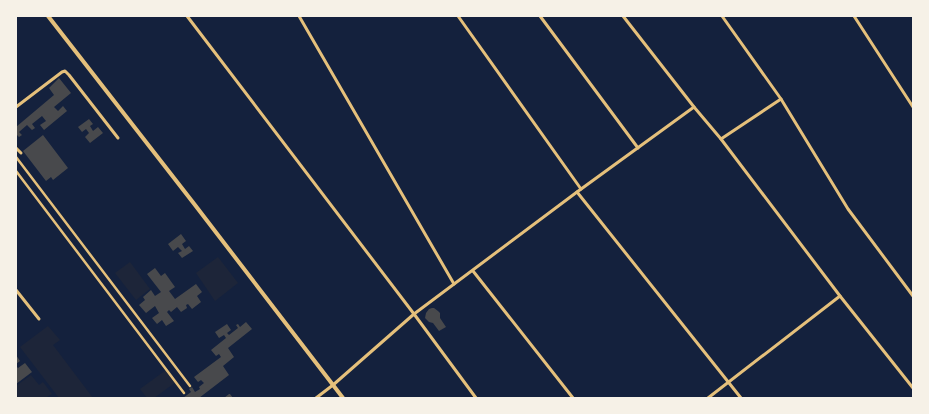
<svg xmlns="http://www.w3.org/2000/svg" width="929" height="414" viewBox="0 0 929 414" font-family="'IBM Plex Sans',sans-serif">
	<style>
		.green { fill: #1d2539 }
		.building { fill: #48494c }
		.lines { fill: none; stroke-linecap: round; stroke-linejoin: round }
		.pedestrian { stroke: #e5c07b; stroke-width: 2.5 }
		.minor { stroke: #e5c07b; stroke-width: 3 }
		.tertiary { stroke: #e5c07b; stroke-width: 4 }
	</style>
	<rect width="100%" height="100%" fill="#14213d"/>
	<g class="green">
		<path d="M218,257L238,283L215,301L196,273Z"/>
		<path d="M130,262L150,289L136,300L115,273Z"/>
		<path d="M48,326L60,340L53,345L93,398H59L20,347Z"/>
		<path d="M166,370L176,382L154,398H147L140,389Z"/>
		<path d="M31,375L39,385L43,382L52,394L47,397L48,398H16V386Z"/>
	</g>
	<g class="building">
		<path d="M59,78L71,93L54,107L58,111L63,106L67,111L44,130L40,125L46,121L42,116L32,124L35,128L32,130L27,125L19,132L22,135L19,137L16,134V127L54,95L49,88Z"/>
		<path d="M89,119L93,124L90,126L93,131L98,127L103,133L90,143L85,137L89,133L86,129L82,132L78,127Z"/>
		<path d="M43,135L68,168L53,180L51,177L46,181L23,151Z"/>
		<path d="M181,234L186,241L182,244L185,249L189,246L193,251L182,258L178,253L182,251L178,247L173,251L168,244Z"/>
		<path d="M155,268L161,276L165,273L175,287L169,291L175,299L196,284L202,292L197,296L201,302L192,309L188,304L186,305L187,308L181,312L177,307L171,312L169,310L167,312L174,321L166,326L162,320L157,324L152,318L159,313L155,306L146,313L139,305L145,300L143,297L151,290L155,296L161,292L147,274Z"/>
		<path d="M432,308H434L438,311L440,313V318L446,327L439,331L433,323L429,322L425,318L426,313L429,309Z"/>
		<path d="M246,322L252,329L228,348L234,357L223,366L229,375L199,398H183L191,392L189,389L192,387L195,392L200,389L199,387L204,383L201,380L198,382L194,377L221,357L219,354L216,356L211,350L226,338L224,335L219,338L215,332L227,324L231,330L227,333L229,335L238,328L236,325L238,324L240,327Z"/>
		<path d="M16,355L20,361L16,364Z"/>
		<path d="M25,363L32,372L16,384V366L18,368Z"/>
		<path d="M230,394L233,398H224L229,394Z"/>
	</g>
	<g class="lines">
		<g class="pedestrian">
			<path d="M16,157L190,386"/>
			<path d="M16,171L184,393"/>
		</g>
		<g class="minor">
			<path d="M187,16L414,314L476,398"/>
			<path d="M299,16L454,284"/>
			<path d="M458,16L581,189"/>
			<path d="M540,16L638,148"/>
			<path d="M623,16L694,107L721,139L840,296L913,388"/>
			<path d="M722,16L781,99L848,209L913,296"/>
			<path d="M854,16L913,107"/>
			<path d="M16,107L62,72L65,71L69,75L118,138"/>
			<path d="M721,139L781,99"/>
			<path d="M16,148L21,153"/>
			<path d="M577,192L741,398"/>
			<path d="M473,271L573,398"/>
			<path d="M16,290L39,319"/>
			<path d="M316,398L333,385L414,314L577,192L694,107"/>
			<path d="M708,398L840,296"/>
		</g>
		<path class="tertiary" d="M48,16L195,205L343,398"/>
	</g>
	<rect width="929" height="414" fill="none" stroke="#f6f1e7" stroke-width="34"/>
</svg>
